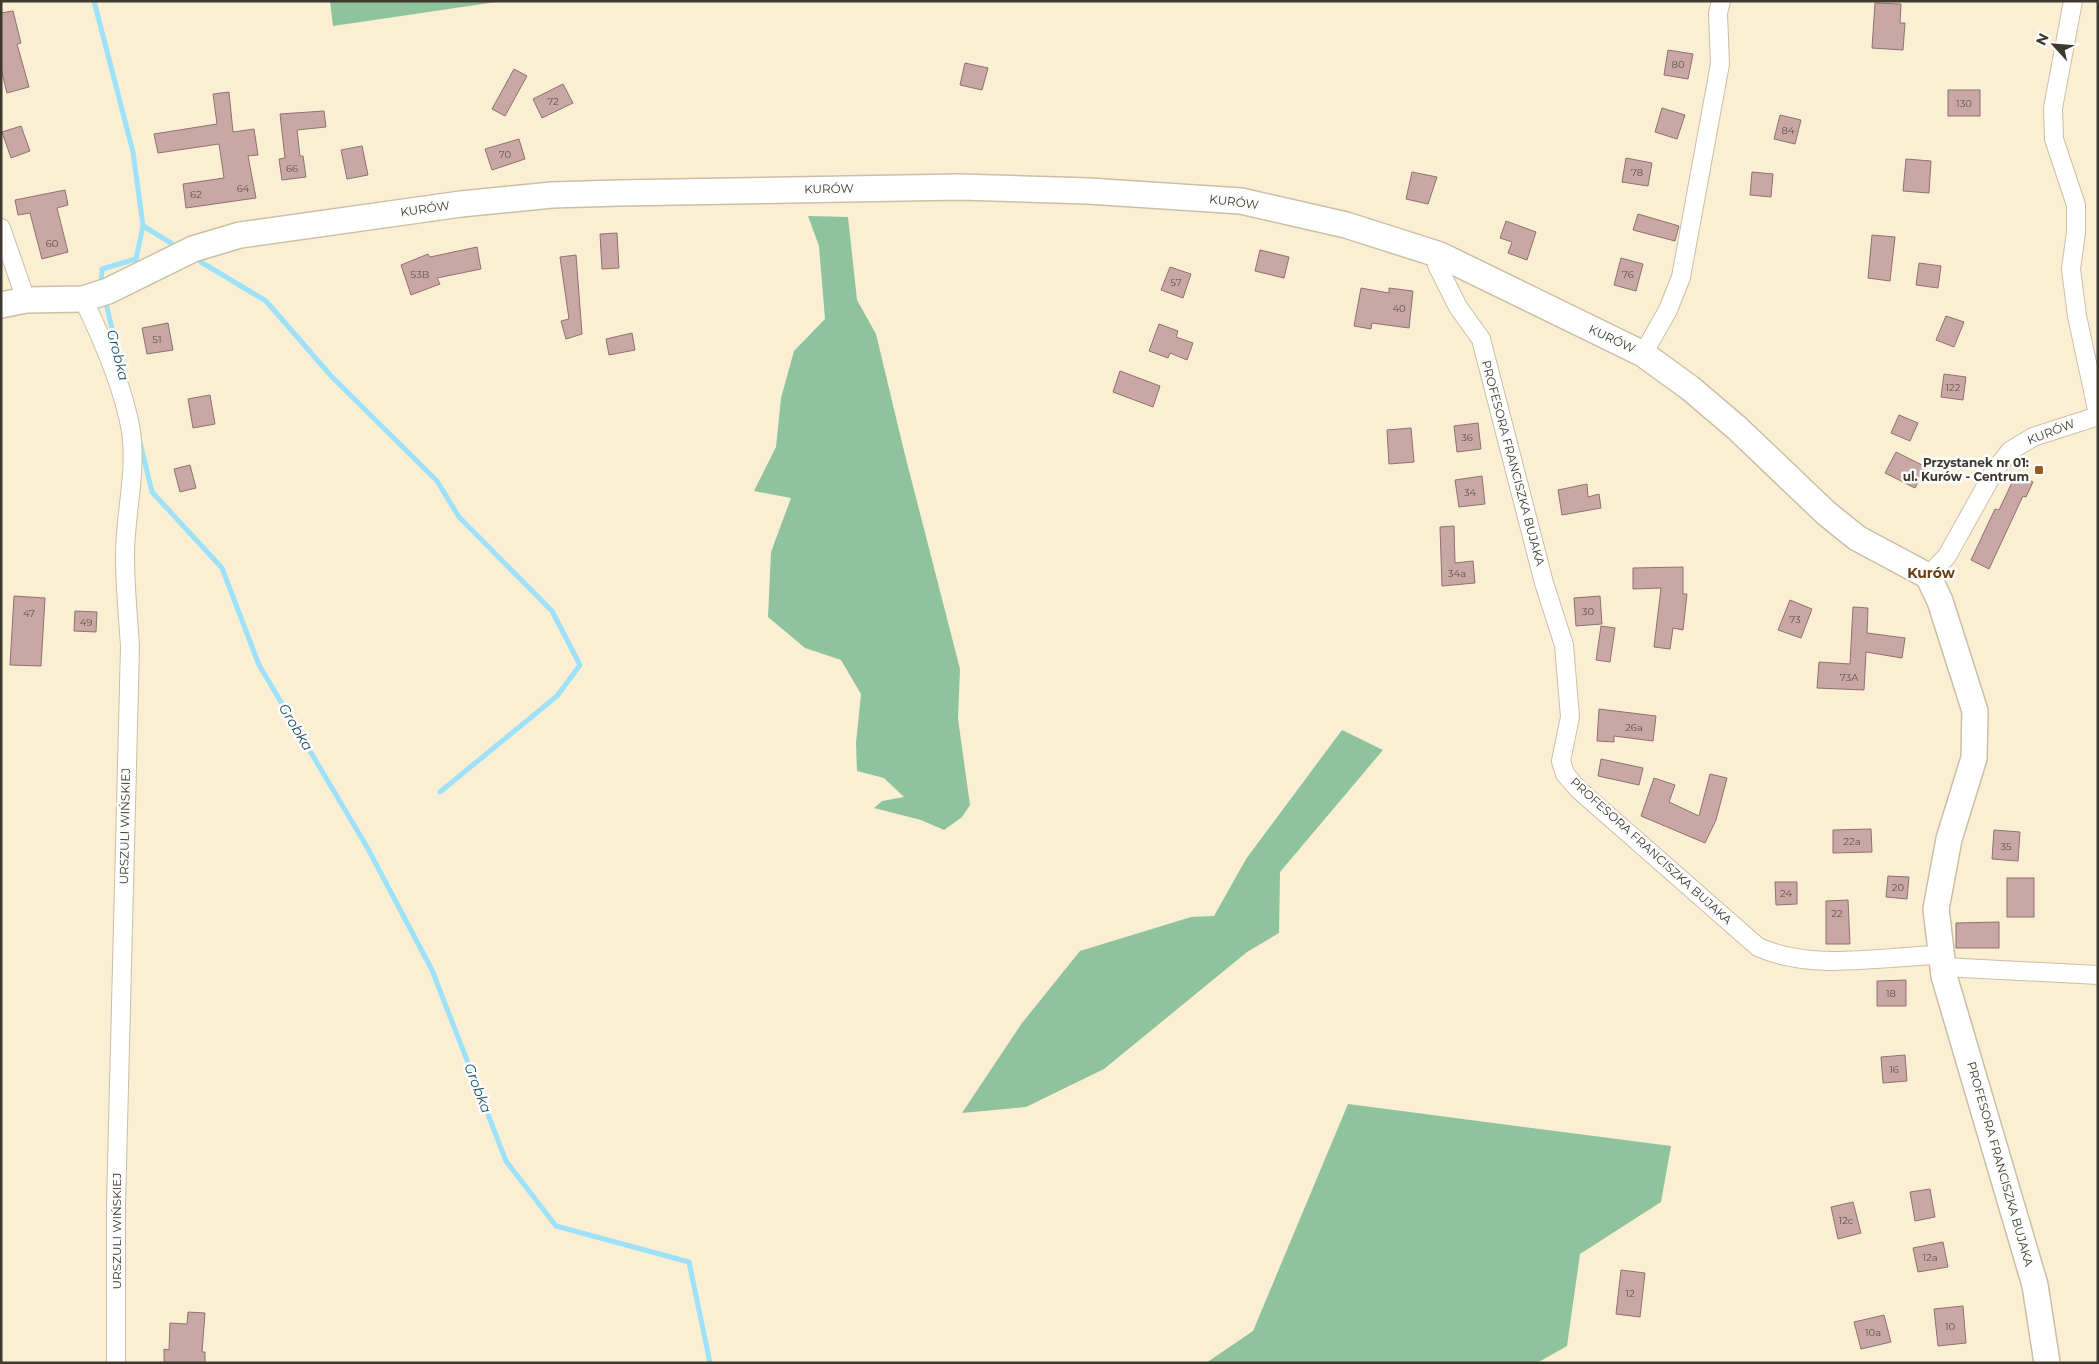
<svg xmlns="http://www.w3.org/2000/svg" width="2099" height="1364" viewBox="0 0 2099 1364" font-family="Montserrat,sans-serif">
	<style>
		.forest { fill: #8ec39d }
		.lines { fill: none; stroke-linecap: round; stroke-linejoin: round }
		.stream { stroke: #9de1fb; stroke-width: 5 }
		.building { fill: #c8a7a4; stroke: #90716e }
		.street-casing { stroke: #cabfa4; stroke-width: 20 }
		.secondary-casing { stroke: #cabfa4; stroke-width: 28 }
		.street { stroke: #fff; stroke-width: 18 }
		.secondary { stroke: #fff; stroke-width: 25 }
		.poi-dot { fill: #965a1d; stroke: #fdfdfd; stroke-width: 2 }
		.labels { text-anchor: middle; stroke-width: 5; stroke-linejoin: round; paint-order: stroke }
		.number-label { font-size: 10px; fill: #60544c }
		.street-label { font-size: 12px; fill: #3e392e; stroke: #fdfdfd }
		.poi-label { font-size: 12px; font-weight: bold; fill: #3e392e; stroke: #fdfdfd; text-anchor: end }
		.water-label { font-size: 14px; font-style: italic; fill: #1a5163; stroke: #fdfdfd }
		.neighbourhood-label { font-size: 14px; font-weight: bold; fill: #683e15; stroke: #fdfdfd }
	</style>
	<rect width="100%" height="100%" fill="#fbefd3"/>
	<g class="forest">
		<path d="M330,1H503L333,26Z"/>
		<path d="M808,216L848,217L857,300L876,334L904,451L960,669L958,719L970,805L962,817L944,830L921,820L874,808L882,801L904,797L884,778L857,771L856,743L861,694L841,660L805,648L768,617L771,552L791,498L754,491L776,447L781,398L794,351L825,319L819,246Z"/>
		<path d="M1342,730L1383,750L1280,872L1279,933L1247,952L1104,1069L1026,1107L962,1113L1022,1023L1080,951L1191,917L1214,916L1246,859Z"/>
		<path d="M1348,1104L1671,1146L1661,1202L1580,1254L1567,1346L1537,1363H1206L1253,1331Z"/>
	</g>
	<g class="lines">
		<g class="stream">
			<path d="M94,1L133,152L143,226L136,259L102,269L101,286"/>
			<path d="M143,226L171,243"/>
			<path d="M201,262L266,301L332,377L437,481L459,517L552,611L580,665L557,696L440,792"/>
			<path d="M105,299L122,371"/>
			<path d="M140,442L152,492L222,568L259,665L367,847L432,970L506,1161L556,1226L689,1262L710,1363"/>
		</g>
	</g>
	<g class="building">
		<path d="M1875,3L1901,4L1900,23H1905L1903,50L1872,48Z"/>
		<path d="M13,11L21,43L17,44L29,87L7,93L1,69V13Z"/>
		<path d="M1668,50L1693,54L1688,79L1664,75Z"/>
		<path d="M965,63L988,68L982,90L960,85Z"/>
		<path d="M514,69L527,76L505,116L492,109Z"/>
		<path d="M563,84L573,103L542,118L533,99Z"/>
		<rect x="1948" y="90" width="32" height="26"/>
		<path d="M229,92L233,132L254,129L258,155L248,156L256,198L186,208L183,184L224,178L219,144L158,153L154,134L217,124L213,94Z"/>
		<path d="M1662,108L1685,115L1677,139L1655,132Z"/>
		<path d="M324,111L326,127L297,130L300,156H303L306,177L282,180L279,159L285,158L280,114Z"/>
		<path d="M1780,115L1801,120L1795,144L1774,139Z"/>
		<path d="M21,126L30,151L11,158L2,132Z"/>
		<path d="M519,139L525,159L492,170L485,149Z"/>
		<path d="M362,146L368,175L347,179L341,150Z"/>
		<path d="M1626,158L1652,163L1648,186L1622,182Z"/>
		<path d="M1906,159L1931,161L1929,193L1903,191Z"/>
		<path d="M1412,172L1437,177L1428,204L1406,199Z"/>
		<path d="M1752,172L1773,174L1771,197L1750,195Z"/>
		<path d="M65,190L68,205L57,208L68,252L42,259L30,213L18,215L15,200Z"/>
		<path d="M1638,214L1679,226L1675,241L1633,230Z"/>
		<path d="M1506,221L1536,232L1527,260L1508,253L1512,242L1500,238Z"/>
		<path d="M617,233L619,268L602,269L600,234Z"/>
		<path d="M1872,235L1895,237L1890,281L1868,278Z"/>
		<path d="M477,247L481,269L437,278L440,284L411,295L401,265L428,254L430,257Z"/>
		<path d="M1260,250L1289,257L1284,278L1255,271Z"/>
		<path d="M576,255L582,334L566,339L561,321L569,319L560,257Z"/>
		<path d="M1621,258L1643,264L1636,291L1614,285Z"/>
		<path d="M1919,263L1941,266L1938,288L1916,285Z"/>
		<path d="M1170,267L1191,274L1183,298L1161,290Z"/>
		<path d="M1361,288L1389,293V288L1413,291L1409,328L1372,323L1371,329L1354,326Z"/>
		<path d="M1946,316L1964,322L1954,347L1936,340Z"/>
		<path d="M168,323L173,350L147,354L142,328Z"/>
		<path d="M1159,324L1178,331L1176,337L1193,343L1187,360L1170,353L1168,358L1149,351Z"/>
		<path d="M632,333L635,350L609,355L606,339Z"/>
		<path d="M1120,371L1160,386L1153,407L1113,392Z"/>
		<path d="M1944,374L1966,377L1963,400L1941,397Z"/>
		<path d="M210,395L215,424L193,428L188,399Z"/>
		<path d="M1899,415L1918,423L1910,441L1891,433Z"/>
		<path d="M1478,423L1481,449L1457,452L1454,426Z"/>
		<path d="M1411,428L1414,462L1389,464L1387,430Z"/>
		<path d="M1896,452L1926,467L1915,488L1885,473Z"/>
		<path d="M190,465L196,488L180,492L174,469Z"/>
		<path d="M2016,474L2033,482L2026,497L2023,496L1989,569L1971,560L1995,509L1999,510Z"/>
		<path d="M1482,476L1485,504L1459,507L1455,480Z"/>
		<path d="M1587,484L1588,497L1599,494L1601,508L1562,515L1558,490Z"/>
		<path d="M1454,526L1455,563L1473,561L1475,583L1442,586L1440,527Z"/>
		<path d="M1683,567V594H1687L1683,630L1673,628L1670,649L1654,647L1661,588L1633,589V568Z"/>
		<path d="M14,596L45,598L41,666L10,665Z"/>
		<path d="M1600,596L1602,624L1576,626L1574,598Z"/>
		<path d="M1790,600L1812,609L1801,638L1778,630Z"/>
		<path d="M1853,607L1868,608L1867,633L1905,638L1902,658L1866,652L1864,690L1817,688L1819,662L1850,664Z"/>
		<path d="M75,611L97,612L96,632L74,631Z"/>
		<path d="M1601,626L1615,628L1610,662L1596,660Z"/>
		<path d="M1599,709L1656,716L1653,741L1614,736V742L1597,741Z"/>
		<path d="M1601,759L1643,768L1639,785L1598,776Z"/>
		<path d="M1710,774L1727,778L1716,820L1705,843L1641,816L1654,778L1675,785L1669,802L1699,816Z"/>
		<path d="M1871,829L1872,852L1833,853V830Z"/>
		<path d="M1994,830L2020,832L2018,861L1992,859Z"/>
		<path d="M1888,876L1909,877L1907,899L1886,897Z"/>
		<rect x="2007" y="878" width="27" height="39"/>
		<path d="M1775,882H1797V904L1776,905Z"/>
		<path d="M1848,900L1850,944H1826V901Z"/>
		<path d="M1999,922V948H1956V923Z"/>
		<path d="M1906,980V1006H1877V981Z"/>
		<path d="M1905,1055L1907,1081L1883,1083L1881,1057Z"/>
		<path d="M1930,1189L1935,1217L1915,1221L1910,1192Z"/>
		<path d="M1853,1202L1861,1233L1838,1239L1831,1207Z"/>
		<path d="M1943,1242L1948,1267L1918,1272L1913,1248Z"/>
		<path d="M1621,1270L1645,1273L1640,1317L1616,1314Z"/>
		<path d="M1963,1306L1966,1343L1938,1346L1934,1309Z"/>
		<path d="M188,1312L205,1313L202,1352H205V1363H164V1349L169,1350L170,1323L187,1324Z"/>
		<path d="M1884,1315L1891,1342L1861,1349L1854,1322Z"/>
	</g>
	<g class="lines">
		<defs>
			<g id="street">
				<path d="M2073,1L2053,108L2054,139L2076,205V232L2071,269L2077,316L2098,414"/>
				<path d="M1,228L26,300"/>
				<path d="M1440,255L1437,265L1458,307L1481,339L1544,583L1564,645L1570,717L1561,761L1565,774L1579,790L1758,947C1814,972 1882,956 1942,955"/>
				<path d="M83,299C101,336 124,390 131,431C137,472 125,514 125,556C125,586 128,616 130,646L116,1206V1363"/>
				<path d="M1643,354L1668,310L1681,277L1720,64L1718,13L1721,1"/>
				<path d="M1928,576L1947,556L1995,470L2010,451L2033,437L2098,416"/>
				<path d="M1943,967L2098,975"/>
			</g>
			<path id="secondary" d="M1,305L26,300L83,299L108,291L193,249L240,235L461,204L552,195L618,193L960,187L1088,191L1241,201L1346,225L1440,255L1643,354L1690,388L1737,428L1826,513L1857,538L1928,576L1940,601L1975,711L1974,758L1949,839L1936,909L1944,976L2035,1285L2047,1363"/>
		</defs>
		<use href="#street" class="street-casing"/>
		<use href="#secondary" class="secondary-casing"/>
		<use href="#street" class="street"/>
		<use href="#secondary" class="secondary"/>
	</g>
	<rect class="poi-dot" x="2034" y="465" width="10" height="10" rx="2.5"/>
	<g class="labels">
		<g class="number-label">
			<text x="1678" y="68">80</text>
			<text x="553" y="105">72</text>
			<text x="1964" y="107">130</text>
			<text x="1788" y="134">84</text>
			<text x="505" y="158">70</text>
			<text x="292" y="172">66</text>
			<text x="1637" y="176">78</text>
			<text x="243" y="192">64</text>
			<text x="196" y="198">62</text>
			<text x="52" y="247">60</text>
			<text x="420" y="278">53B</text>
			<text x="1628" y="278">76</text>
			<text x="1176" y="286">57</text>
			<text x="1399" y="312">40</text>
			<text x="157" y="343">51</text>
			<text x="1953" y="391">122</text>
			<text x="1467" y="441">36</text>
			<text x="1470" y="496">34</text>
			<text x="1457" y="577">34a</text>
			<text x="1588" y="615">30</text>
			<text x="29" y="617">47</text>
			<text x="1795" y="623">73</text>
			<text x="86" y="626">49</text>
			<text x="1849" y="681">73A</text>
			<text x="1634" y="731">26a</text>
			<text x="1852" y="845">22a</text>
			<text x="2006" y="850">35</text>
			<text x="1898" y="891">20</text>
			<text x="1786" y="897">24</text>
			<text x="1837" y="917">22</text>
			<text x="1891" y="997">18</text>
			<text x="1894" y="1073">16</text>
			<text x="1846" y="1224">12c</text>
			<text x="1930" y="1261">12a</text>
			<text x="1630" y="1297">12</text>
			<text x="1950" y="1330">10</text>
			<text x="1873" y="1336">10a</text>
		</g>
		<g class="street-label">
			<text transform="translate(829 189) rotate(-1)" y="4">KURÓW</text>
			<text transform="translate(1234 202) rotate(7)" y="4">KURÓW</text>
			<text transform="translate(425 209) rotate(-8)" y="4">KURÓW</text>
			<text transform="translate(1612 339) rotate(25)" y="4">KURÓW</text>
			<text transform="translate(2051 432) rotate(-21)" y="4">KURÓW</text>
			<text transform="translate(1513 463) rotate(75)" y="4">PROFESORA FRANCISZKA BUJAKA</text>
			<text transform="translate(125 826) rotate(-89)" y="4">URSZULI WIŃSKIEJ</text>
			<text transform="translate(1651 851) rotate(42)" y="4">PROFESORA FRANCISZKA BUJAKA</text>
			<text transform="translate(2000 1164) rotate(74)" y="4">PROFESORA FRANCISZKA BUJAKA</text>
			<text transform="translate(117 1231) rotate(-90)" y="4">URSZULI WIŃSKIEJ</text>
		</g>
		<g class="poi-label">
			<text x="2029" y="467">Przystanek nr 01:<tspan x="2029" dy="14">ul. Kurów - Centrum</tspan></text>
		</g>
		<g class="water-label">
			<text transform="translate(118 355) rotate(76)" y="5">Grobka</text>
			<text transform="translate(296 727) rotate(59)" y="5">Grobka</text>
			<text transform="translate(478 1088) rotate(69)" y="5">Grobka</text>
		</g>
		<g class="neighbourhood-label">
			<text x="1931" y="578">Kurów</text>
		</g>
	</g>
	<rect width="2099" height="1364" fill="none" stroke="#3e392e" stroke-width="5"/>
	<g transform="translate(2054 45) rotate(296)" stroke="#fdfdfd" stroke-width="4" paint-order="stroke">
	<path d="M0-4L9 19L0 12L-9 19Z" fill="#3e392e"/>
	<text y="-8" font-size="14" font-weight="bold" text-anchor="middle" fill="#3e392e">N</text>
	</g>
</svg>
